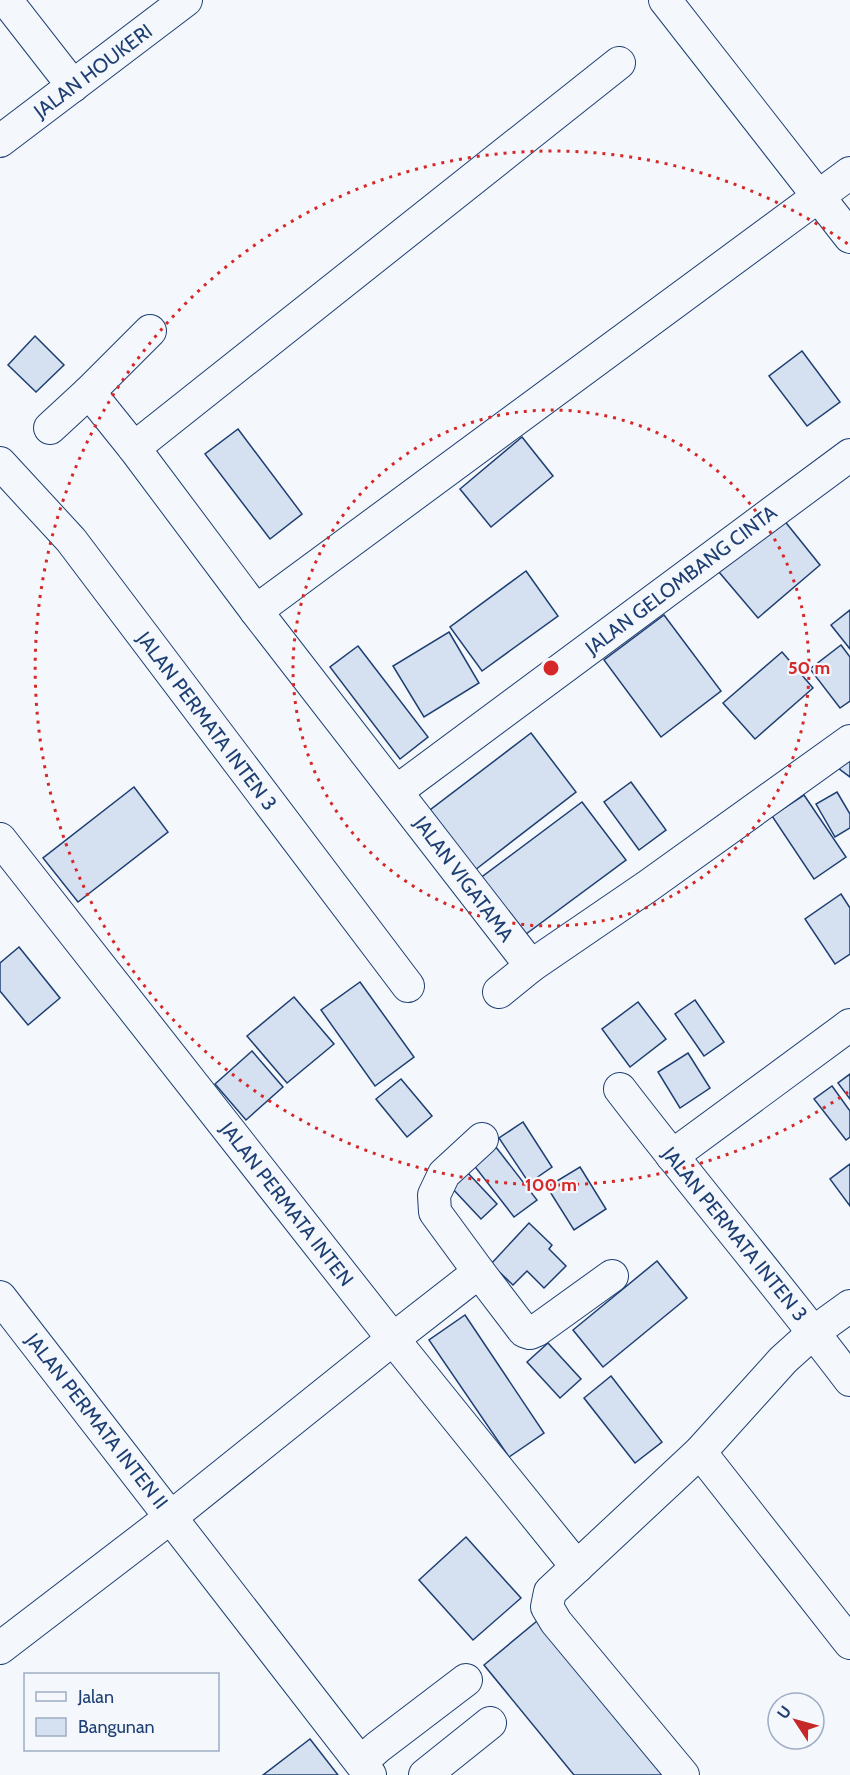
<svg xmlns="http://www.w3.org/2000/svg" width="850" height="1775" viewBox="0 0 850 1775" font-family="Cabin,sans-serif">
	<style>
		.building { fill: #d5e0f0; stroke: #1d3f73; stroke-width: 1.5 }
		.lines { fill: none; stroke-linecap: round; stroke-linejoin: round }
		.street-casing { stroke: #1d3f73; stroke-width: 34 }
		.street { stroke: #f4f7fb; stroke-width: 32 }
		.ring { fill: none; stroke: #d62828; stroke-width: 3; stroke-dasharray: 3 6 }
		.labels { text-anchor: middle; stroke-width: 4.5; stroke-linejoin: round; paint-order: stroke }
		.street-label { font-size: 20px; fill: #1d3f73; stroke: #f4f7fb }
		.centre { fill: #d62828; stroke: #f4f7fb; stroke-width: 3 }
		.ring-label { font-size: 18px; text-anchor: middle; font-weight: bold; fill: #d62828; stroke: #f4f7fb; stroke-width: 4.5; stroke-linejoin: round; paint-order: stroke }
	</style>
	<rect width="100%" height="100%" fill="#f4f7fb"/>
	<g class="building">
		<path d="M35,336L64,365L36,392L8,365Z"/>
		<path d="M802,351L840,402L807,426L769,376Z"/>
		<path d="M238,429L302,514L270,539L205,454Z"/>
		<path d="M522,437L553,476L491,527L460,489Z"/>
		<path d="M783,519L820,565L758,618L719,572Z"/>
		<path d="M526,571L558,616L482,671L450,627Z"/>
		<path d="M850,610V649L831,625Z"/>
		<path d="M664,615L721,691L661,737L604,660Z"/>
		<path d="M449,632L479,683L424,717L393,666Z"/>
		<path d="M841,645L850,657V701L840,708L810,669Z"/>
		<path d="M358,646L428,737L400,759L330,667Z"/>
		<path d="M782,652L813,688L755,739L723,703Z"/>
		<path d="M531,733L576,792L475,870L430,810Z"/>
		<path d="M850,750V777L838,768Z"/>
		<path d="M631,782L666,830L639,850L604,802Z"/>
		<path d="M134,787L168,832L78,902L43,858Z"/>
		<path d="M837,792L850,814V828L835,837L816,804Z"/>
		<path d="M804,795L846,857L814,879L772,816Z"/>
		<path d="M582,802L626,860L522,937L479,879Z"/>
		<path d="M841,894L850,908V954L835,964L805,919Z"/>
		<path d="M19,947L60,998L28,1025L0,991V963Z"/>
		<path d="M360,982L414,1057L375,1086L321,1010Z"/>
		<path d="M294,997L334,1044L287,1083L247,1036Z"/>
		<path d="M695,1000L724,1042L704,1056L675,1014Z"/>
		<path d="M638,1002L666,1039L630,1067L602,1029Z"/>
		<path d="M252,1051L283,1087L246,1120L215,1084Z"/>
		<path d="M688,1053L710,1088L680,1108L658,1072Z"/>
		<path d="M850,1074V1099L838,1083Z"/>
		<path d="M401,1079L432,1116L407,1137L376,1099Z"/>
		<path d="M832,1086L850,1111V1137L846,1140L814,1099Z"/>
		<path d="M523,1122L552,1167L529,1183L499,1138Z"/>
		<path d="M492,1142L537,1200L514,1217L469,1159Z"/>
		<path d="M850,1164V1206L830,1179Z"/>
		<path d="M580,1167L606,1209L574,1230L547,1187Z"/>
		<path d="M467,1172L497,1204L481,1219L451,1187Z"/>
		<path d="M529,1223L552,1245L549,1249L566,1266L544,1288L527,1271L513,1285L491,1264Z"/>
		<path d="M657,1261L687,1298L603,1367L573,1330Z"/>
		<path d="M465,1315L544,1433L509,1457L429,1340Z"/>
		<path d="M548,1343L581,1379L560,1398L527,1362Z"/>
		<path d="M611,1376L662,1442L635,1463L584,1398Z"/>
		<path d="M466,1537L521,1598L473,1640L419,1580Z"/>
		<path d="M537,1621L663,1775H574L484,1665Z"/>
		<path d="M310,1739L338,1775H263Z"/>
	</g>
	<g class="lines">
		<defs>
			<g id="street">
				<path d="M6,0L73,86"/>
				<path d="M665,0L850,237"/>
				<path d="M0,141L186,0"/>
				<path d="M89,392L134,448L256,611"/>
				<path d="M50,428L89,392L150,331"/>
				<path d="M134,448L619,63"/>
				<path d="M0,463L71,540L408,986"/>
				<path d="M397,791L850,455"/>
				<path d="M0,839L393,1339L577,1567"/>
				<path d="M531,966L256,611L850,173"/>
				<path d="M499,992L531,966L648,886L850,741"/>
				<path d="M620,1089C695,1187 775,1281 850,1380"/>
				<path d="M672,1156L850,1025"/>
				<path d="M479,1272L524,1331L530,1333L537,1330L612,1276"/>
				<path d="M0,1297L370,1775"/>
				<path d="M700,1452L850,1643"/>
				<path d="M0,1648L171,1517L393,1339L479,1272L435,1212L434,1195L444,1174L482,1139"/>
				<path d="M361,1762L378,1747L466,1680"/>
				<path d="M425,1775L490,1723"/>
				<path d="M683,1775L556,1622L547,1607L550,1592L700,1452L783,1360L814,1332L850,1306"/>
			</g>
		</defs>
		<use href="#street" class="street-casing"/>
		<use href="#street" class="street"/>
	</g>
	<g class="ring">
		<circle cx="551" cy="668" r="258"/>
		<path d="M848 1092A517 517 0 1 1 848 244"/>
	</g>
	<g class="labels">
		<g class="street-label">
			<text transform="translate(93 71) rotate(-37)" y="7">JALAN HOUKERI</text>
			<text transform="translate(681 580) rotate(-37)" y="7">JALAN GELOMBANG CINTA</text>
			<text transform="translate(207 721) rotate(53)" y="7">JALAN PERMATA INTEN 3</text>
			<text transform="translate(464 879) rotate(53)" y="7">JALAN VIGATAMA</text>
			<text transform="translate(287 1204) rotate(52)" y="7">JALAN PERMATA INTEN</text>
			<text transform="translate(735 1234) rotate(51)" y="7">JALAN PERMATA INTEN 3</text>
			<text transform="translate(97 1421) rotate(52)" y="7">JALAN PERMATA INTEN II</text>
		</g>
	</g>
	<circle cx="551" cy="668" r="9" class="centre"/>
	<g class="ring-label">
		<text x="809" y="674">50 m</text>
		<text x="551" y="1191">100 m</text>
	</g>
	<rect x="24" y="1673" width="195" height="78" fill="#f4f7fb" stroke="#9eadc5" stroke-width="1.5"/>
	<rect x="36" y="1692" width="30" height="9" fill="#f4f7fb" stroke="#9eadc5" stroke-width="1.5"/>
	<text x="78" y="1703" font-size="18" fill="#1d3f73">Jalan</text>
	<rect x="36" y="1718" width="30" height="18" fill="#d5e0f0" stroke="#9eadc5" stroke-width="1.5"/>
	<text x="78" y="1733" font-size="18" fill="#1d3f73">Bangunan</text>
	<g transform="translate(796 1721) rotate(306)"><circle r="28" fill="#f4f7fb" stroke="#9eadc5" stroke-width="1.5"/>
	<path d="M0-4.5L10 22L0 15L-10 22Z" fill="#c62828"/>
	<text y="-9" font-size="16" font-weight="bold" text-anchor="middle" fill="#1d3f73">U</text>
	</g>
</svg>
